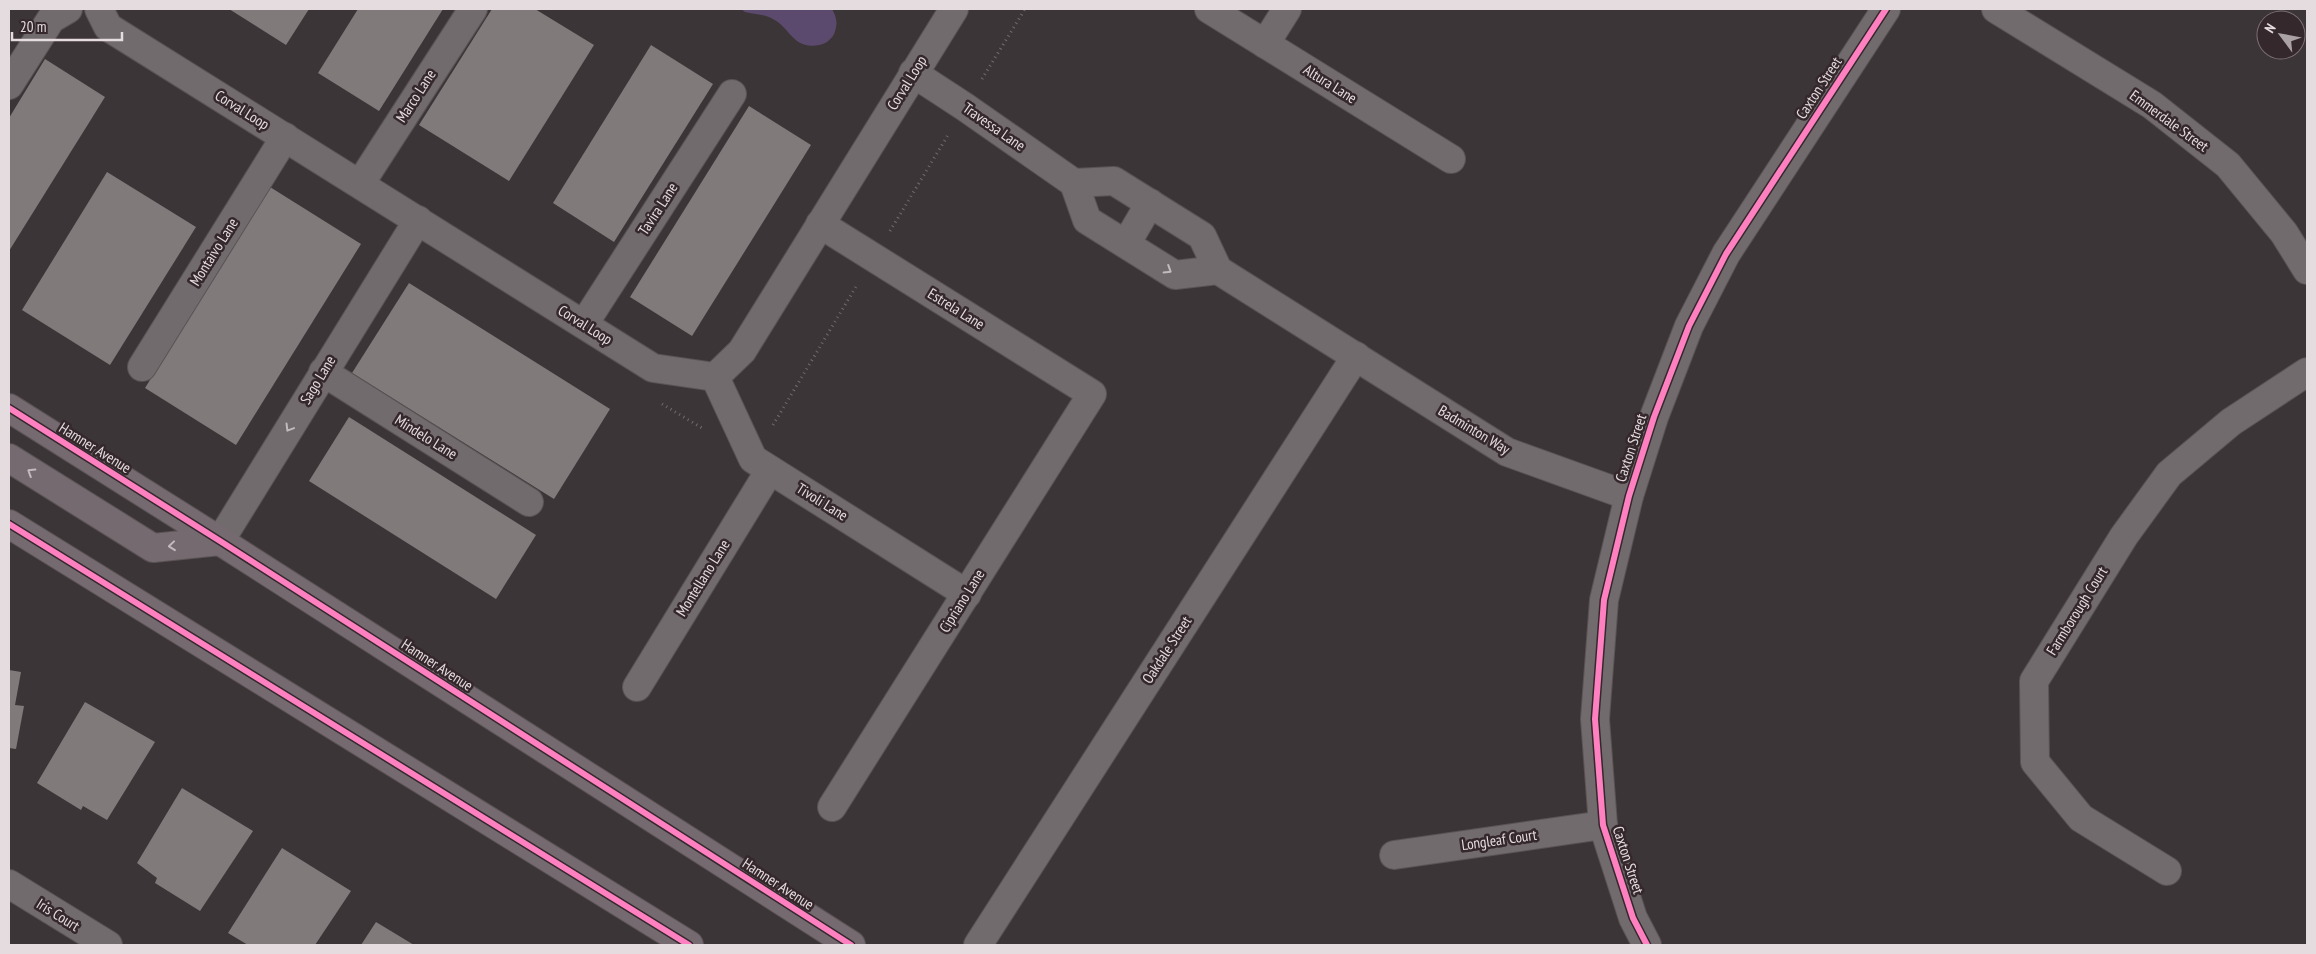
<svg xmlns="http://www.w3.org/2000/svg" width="2316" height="954" viewBox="0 0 2316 954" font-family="'PT Sans Narrow',sans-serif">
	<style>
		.water { fill: #5c4a6e }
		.building { fill: #817a7b }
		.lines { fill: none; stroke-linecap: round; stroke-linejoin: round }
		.minor-casing { stroke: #5a5355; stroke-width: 30 }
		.major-casing { stroke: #5a5355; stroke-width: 30 }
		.path { stroke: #706b6d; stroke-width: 3; stroke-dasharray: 1 4; stroke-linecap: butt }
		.minor { stroke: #716b6d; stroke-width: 28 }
		.major { stroke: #746a70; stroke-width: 28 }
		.cycleway-casing { stroke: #35282c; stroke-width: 9 }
		.cycleway { stroke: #ff80c0; stroke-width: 6 }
		.oneway { stroke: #c2babd }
		.oneway2 { stroke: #c3babe }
		.labels { text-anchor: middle; stroke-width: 5; stroke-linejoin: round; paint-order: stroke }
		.street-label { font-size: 15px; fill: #e5dcdf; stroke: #35282c }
	</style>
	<rect width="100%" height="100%" fill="#3c3537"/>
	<path class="water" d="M741,9H832C837,18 838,24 834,34C831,40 825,44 819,45C792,50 791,27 771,18C763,14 753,14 745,12Z"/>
	<g class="building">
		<path d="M229,9H309L286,45Z"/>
		<path d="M358,9H443L379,111L318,73Z"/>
		<path d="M492,9H535L594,45L509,181L419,125Z"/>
		<path d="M651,45L713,84L614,242L553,203Z"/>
		<path d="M45,59L105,97L9,251V118Z"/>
		<path d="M749,106L811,145L692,336L630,297Z"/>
		<path d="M107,172L196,227L110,365L22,310Z"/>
		<path d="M270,187L361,244L236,445L145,388Z"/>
		<path d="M409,283L610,409L554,499L352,373Z"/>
		<path d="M349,417L536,535L496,599L309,481Z"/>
		<path d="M9,670L21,672L15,705L24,706L16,749L9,748Z"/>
		<path d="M85,702L155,742L107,820L83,806L81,810L37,783Z"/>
		<path d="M182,788L253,831L200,911L155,883L157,878L137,863Z"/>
		<path d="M282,848L351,891L315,945H248L228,933Z"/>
		<path d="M376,922L414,945H361Z"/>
	</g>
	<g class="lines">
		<defs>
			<g id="minor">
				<path d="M99,9L108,27L653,368L715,377"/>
				<path d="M1209,9L1451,159"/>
				<path d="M1996,9L2152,105L2228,165L2284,233L2307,270"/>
				<path d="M1265,44L1287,9"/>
				<path d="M913,73L965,107L1074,183L1087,220L1175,275L1218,270"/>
				<path d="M9,85L51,19L68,9"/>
				<path d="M1074,183L1114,181L1202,236L1218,270L1507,452L1629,496"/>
				<path d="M360,184L473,9"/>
				<path d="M820,224L1092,394L832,807"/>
				<path d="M1126,244L1150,203"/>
				<path d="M584,324L732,94"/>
				<path d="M142,367L285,137"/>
				<path d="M323,372L529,502"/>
				<path d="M715,377L742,351L954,9"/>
				<path d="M715,377L753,459L967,594"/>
				<path d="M220,541L418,220"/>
				<path d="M637,687L770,470"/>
				<path d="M1394,855L1603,825"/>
				<path d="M2167,871L2081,818L2035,762L2034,681L2124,536L2169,474L2231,422L2307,372"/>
				<path d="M9,884L108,945"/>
				<path d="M978,945L1356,356"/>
				<path d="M1647,945L1633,918L1603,825L1595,719L1604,600L1629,496L1654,417L1689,326L1726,254L1886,9"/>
			</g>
			<g id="major">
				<path d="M9,408L220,541L851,945"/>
				<path d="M9,458L153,548L220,541"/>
				<path d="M9,524L689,945"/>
			</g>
		</defs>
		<use href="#minor" class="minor-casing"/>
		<use href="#major" class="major-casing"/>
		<g class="path">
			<path d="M982,79L1025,9"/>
			<path d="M890,231L948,135"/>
			<path d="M662,404L702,428"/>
			<path d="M773,425L857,285"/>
		</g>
		<use href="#minor" class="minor"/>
		<use href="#major" class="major"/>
		<defs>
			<g id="cycleway">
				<path d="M9,408L220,541L851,945"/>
				<path d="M9,524L689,945"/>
				<path d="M1647,945L1633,918L1603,825L1595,719L1604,600L1629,496L1654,417L1689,326L1726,254L1886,9"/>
			</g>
		</defs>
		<use href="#cycleway" class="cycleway-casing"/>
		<use href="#cycleway" class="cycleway"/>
	</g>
	<defs><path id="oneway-chevron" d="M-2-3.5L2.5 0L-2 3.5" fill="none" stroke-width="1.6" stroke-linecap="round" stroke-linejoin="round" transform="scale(1.25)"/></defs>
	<g class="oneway">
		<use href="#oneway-chevron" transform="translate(1168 270) rotate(32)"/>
		<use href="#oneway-chevron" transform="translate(289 428) rotate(121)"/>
	</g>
	<g class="oneway2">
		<use href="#oneway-chevron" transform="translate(31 472) rotate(-148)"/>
		<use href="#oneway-chevron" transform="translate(172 546) rotate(174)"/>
	</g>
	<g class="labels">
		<g class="street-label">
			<text transform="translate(907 83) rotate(-58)" y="5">Corval Loop</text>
			<text transform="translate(1330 84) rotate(32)" y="5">Altura Lane</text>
			<text transform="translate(1819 88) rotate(-57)" y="5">Caxton Street</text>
			<text transform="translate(416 96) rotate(-57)" y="5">Marco Lane</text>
			<text transform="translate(242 110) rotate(32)" y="5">Corval Loop</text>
			<text transform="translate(2169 121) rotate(36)" y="5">Emmerdale Street</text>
			<text transform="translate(994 127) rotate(35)" y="5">Travessa Lane</text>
			<text transform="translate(658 209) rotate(-57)" y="5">Tavira Lane</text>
			<text transform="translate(214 252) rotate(-58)" y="5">Montaivo Lane</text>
			<text transform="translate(956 309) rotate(32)" y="5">Estrela Lane</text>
			<text transform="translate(585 325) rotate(32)" y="5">Corval Loop</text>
			<text transform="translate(318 380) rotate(-59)" y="5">Sago Lane</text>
			<text transform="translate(1474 430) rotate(31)" y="5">Badminton Way</text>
			<text transform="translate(426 437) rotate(32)" y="5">Mindelo Lane</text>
			<text transform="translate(95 448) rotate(32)" y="5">Hamner Avenue</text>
			<text transform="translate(1631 448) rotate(-72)" y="5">Caxton Street</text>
			<text transform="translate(822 502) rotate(32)" y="5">Tivoli Lane</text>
			<text transform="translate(703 578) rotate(-58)" y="5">Montellano Lane</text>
			<text transform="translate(962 601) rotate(-58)" y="5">Cipriano Lane</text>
			<text transform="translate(2077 611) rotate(-58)" y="5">Farmborough Court</text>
			<text transform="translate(1167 650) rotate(-57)" y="5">Oakdale Street</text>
			<text transform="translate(437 665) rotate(33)" y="5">Hamner Avenue</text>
			<text transform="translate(1499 840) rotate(-8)" y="5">Longleaf Court</text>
			<text transform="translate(1628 860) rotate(72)" y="5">Caxton Street</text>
			<text transform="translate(778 884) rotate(33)" y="5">Hamner Avenue</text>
			<text transform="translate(58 915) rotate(32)" y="5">Iris Court</text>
		</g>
	</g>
	<rect width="2316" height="954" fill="none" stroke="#e5dcdf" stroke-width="20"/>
	<g transform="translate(2281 35) rotate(302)"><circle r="24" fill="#35282c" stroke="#7b7074"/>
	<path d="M0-4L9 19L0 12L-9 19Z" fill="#aaa2a4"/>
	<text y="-8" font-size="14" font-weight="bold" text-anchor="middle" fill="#e5dcdf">N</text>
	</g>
	<path d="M12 32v8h110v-8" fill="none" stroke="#e5dcdf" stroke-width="2.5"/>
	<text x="20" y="32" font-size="15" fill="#e5dcdf" stroke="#35282c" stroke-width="4" paint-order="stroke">20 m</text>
</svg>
